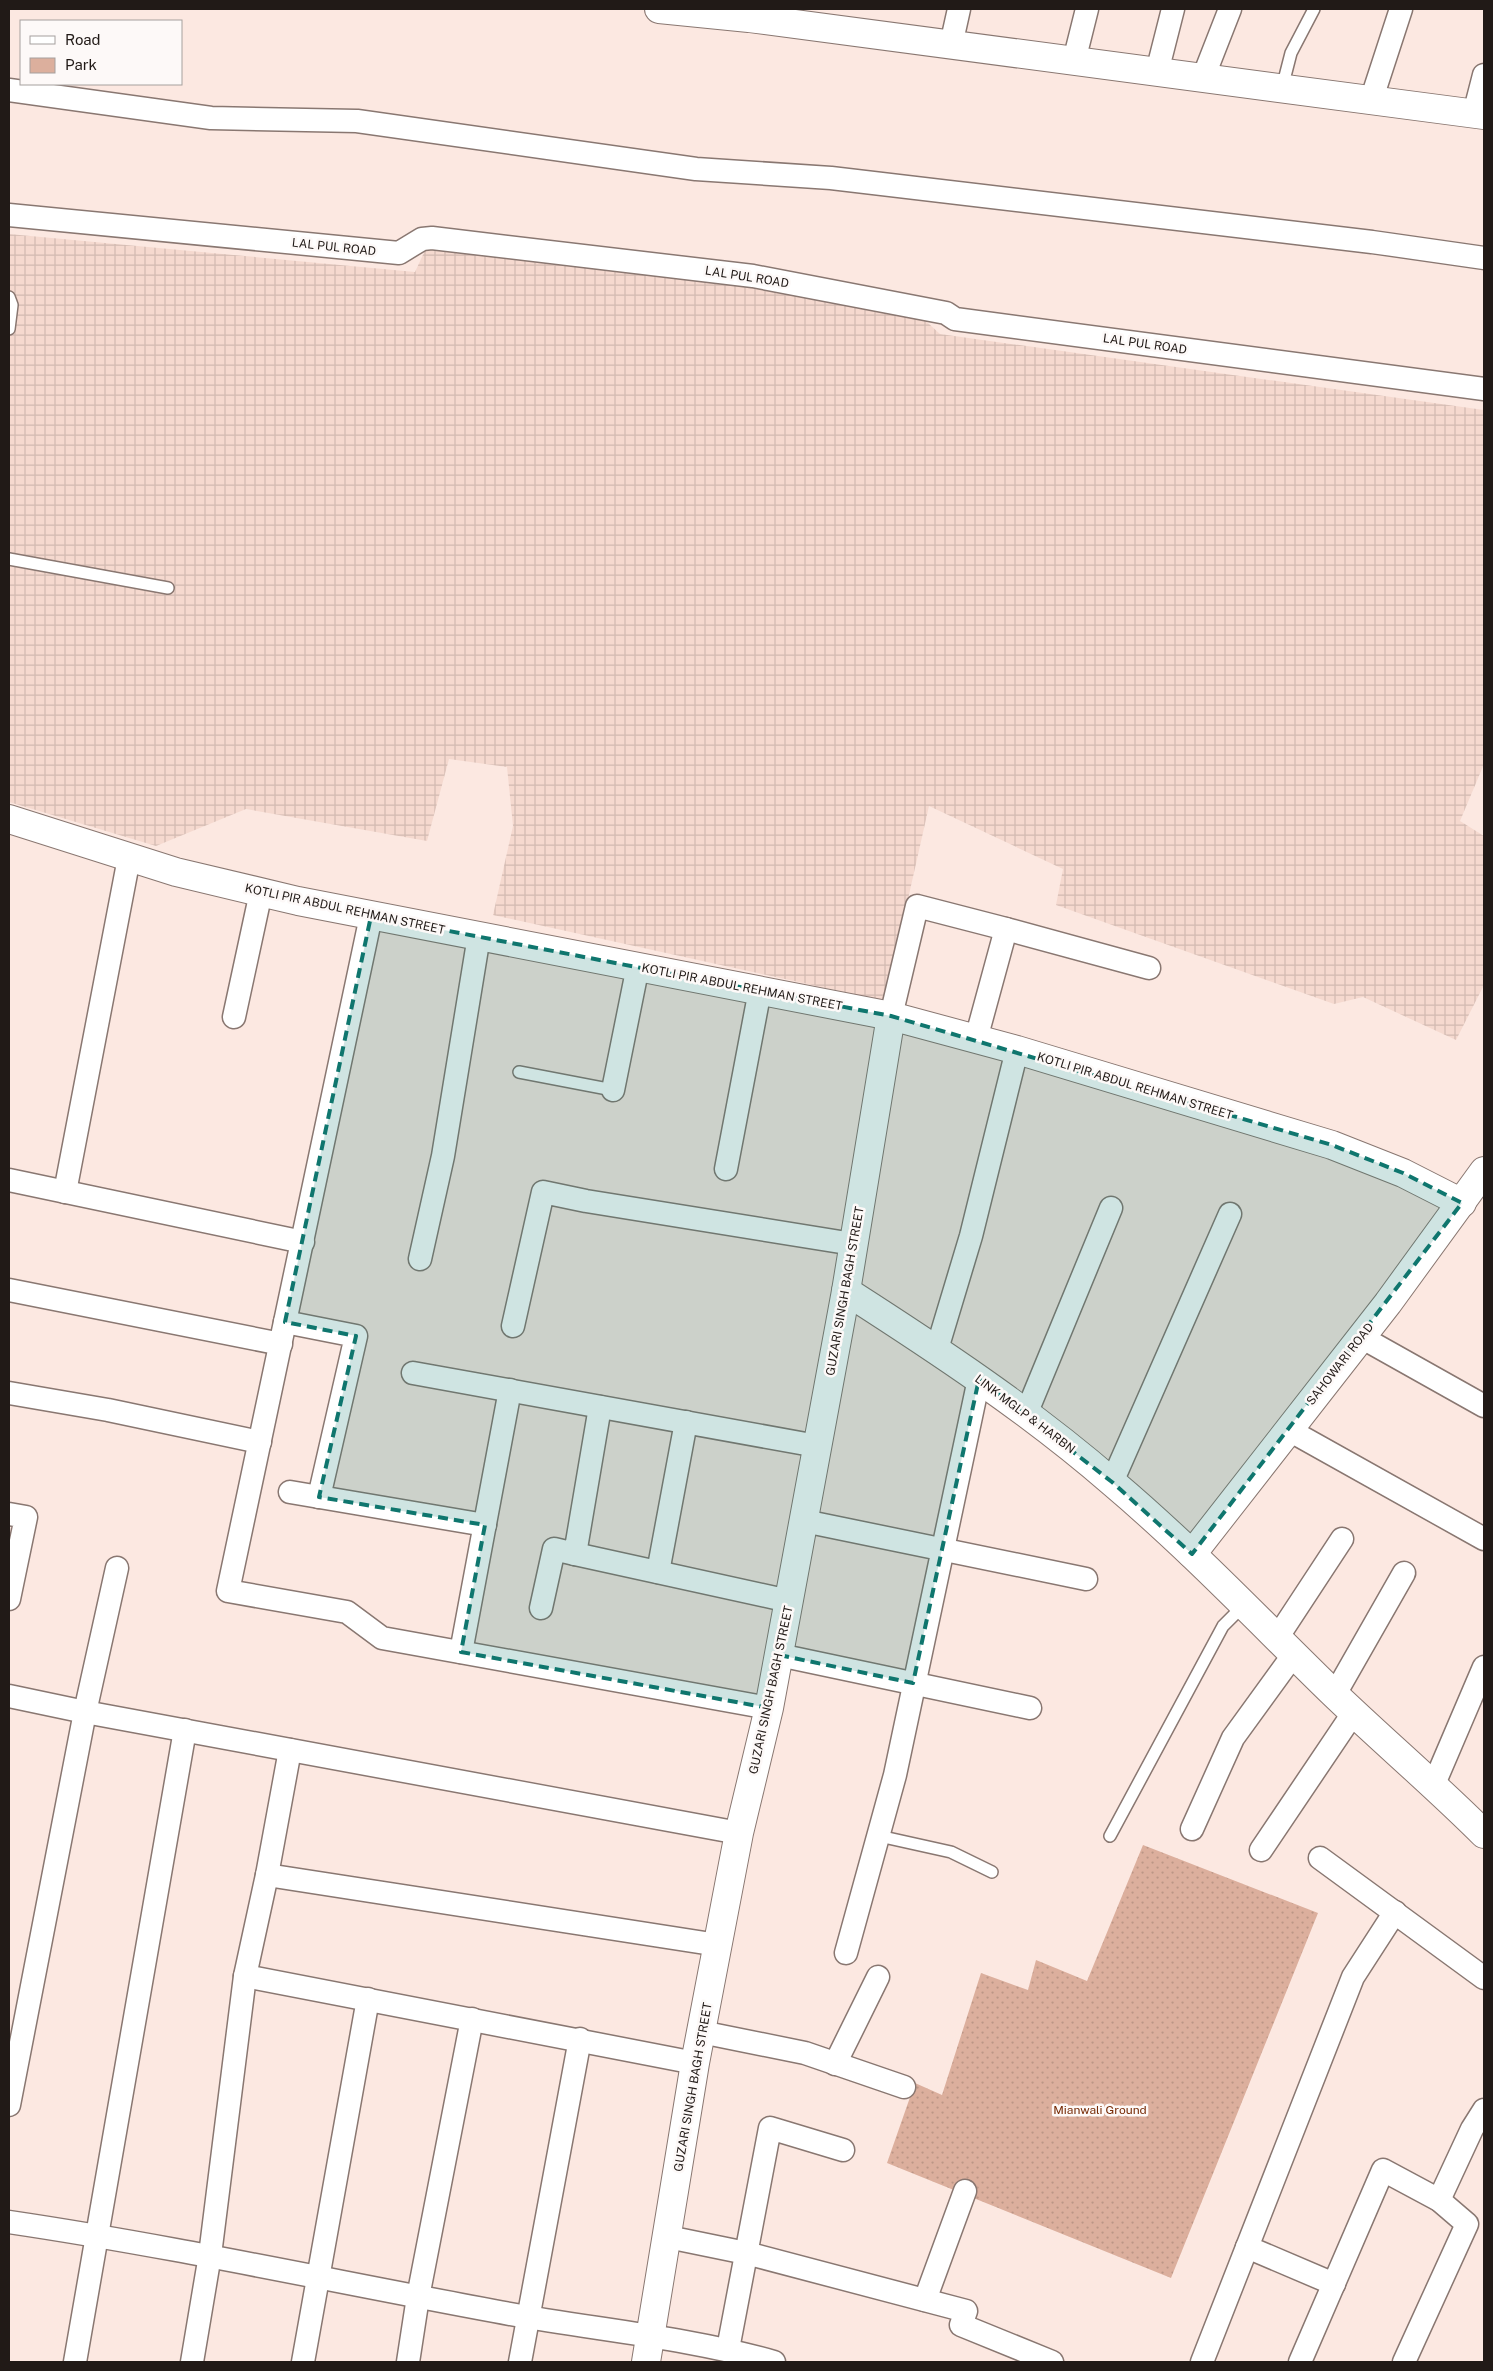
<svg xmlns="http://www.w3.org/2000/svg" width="1493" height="2371" viewBox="0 0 1493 2371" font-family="'Public Sans',sans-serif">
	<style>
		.industrial { fill: url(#industrial-grid) }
		.green { fill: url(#green-dots) }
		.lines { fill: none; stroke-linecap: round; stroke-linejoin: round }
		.service-casing { stroke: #897771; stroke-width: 14 }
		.minor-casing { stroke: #897771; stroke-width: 25 }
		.tertiary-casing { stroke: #897771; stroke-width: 30 }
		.service { stroke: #fff; stroke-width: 11 }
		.minor { stroke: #fff; stroke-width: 22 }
		.tertiary { stroke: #fff; stroke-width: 28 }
		.marked { fill: #0f766e; fill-opacity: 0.2; stroke: #0f766e; stroke-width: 4; stroke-dasharray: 10 6; stroke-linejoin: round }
		.labels { text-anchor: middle; stroke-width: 5; stroke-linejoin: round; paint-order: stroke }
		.street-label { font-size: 12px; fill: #211a17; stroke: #fdf9f8 }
		.park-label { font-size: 12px; fill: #762b06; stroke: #fdf9f8 }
	</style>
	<defs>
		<pattern id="industrial-grid" width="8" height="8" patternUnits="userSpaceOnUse" patternTransform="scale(1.25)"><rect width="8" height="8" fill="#f5d9cf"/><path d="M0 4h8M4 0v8" fill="none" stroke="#d2bab1"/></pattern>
		<pattern id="green-dots" width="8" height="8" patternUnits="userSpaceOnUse" patternTransform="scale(1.25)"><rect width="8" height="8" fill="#dcaf9d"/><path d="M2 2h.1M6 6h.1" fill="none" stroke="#bc9686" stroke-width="1.8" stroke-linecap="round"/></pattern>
	</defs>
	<rect width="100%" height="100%" fill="#fce8e1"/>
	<path class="industrial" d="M9,234L415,272L427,246L674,275L917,313L940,334L1484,410V764L1460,821L1484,836V985L1456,1040L1363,997L1334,1004L1056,905L1063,869L929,806L885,1001L493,915L513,826L507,767L449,759L427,841L246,809L156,846L9,802Z"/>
	<path class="green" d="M1143,1845L1318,1913L1171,2278L887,2163L915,2083L942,2095L981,1973L1028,1990L1036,1960L1087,1981Z"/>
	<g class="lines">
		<defs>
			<g id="service">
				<path d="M1282,88L1291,53L1314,9"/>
				<path d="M9,297L12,305L9,329"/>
				<path d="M9,559L168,588"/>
				<path d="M519,1072L613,1090"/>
				<path d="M879,1836L951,1852L992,1872"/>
				<path d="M1110,1836L1223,1626L1244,1605"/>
			</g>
			<g id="minor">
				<path d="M951,45L959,9"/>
				<path d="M1074,61L1087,9"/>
				<path d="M1157,72L1173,9"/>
				<path d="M1203,78L1230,9"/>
				<path d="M9,90L211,118L357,121L696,169L831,178L1372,242L1484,258"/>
				<path d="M1371,101L1401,9"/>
				<path d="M1474,114L1484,75"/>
				<path d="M9,215L399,253L422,239L432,238L753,276L946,313L955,319L1484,389"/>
				<path d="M371,916L228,1591L347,1612L382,1638L769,1708"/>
				<path d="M1006,929L1149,968"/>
				<path d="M891,1016L917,906L1006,929L976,1039"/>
				<path d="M234,1017L261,892"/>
				<path d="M613,1090L638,966"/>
				<path d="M726,1169L760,990"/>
				<path d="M9,1180L303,1242"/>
				<path d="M65,1192L129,858"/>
				<path d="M420,1259L443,1156L479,936"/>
				<path d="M9,1290L281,1344"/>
				<path d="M285,1322L356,1336L319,1497"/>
				<path d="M513,1326L543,1192L586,1201L853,1244"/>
				<path d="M1361,1337L1484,1406"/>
				<path d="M937,1349L971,1236L1017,1050"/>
				<path d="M413,1373L817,1446"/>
				<path d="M9,1393L108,1410L260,1442"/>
				<path d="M1026,1414L1111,1208"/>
				<path d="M1289,1430L1484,1539"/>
				<path d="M1112,1482L1230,1214"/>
				<path d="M290,1492L485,1525"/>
				<path d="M9,1514L26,1517L9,1599"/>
				<path d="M804,1521L1086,1579"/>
				<path d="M575,1554L789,1601"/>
				<path d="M658,1572L686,1422"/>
				<path d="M541,1608L554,1549L575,1554L600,1407"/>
				<path d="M1277,1638L1342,1539"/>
				<path d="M461,1652L510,1390"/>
				<path d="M779,1655L1030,1708"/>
				<path d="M1335,1694L1404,1573"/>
				<path d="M9,1696L85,1712L739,1833"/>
				<path d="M1434,1784L1484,1667"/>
				<path d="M1192,1829L1233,1738L1294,1654"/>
				<path d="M1261,1850L1354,1712"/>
				<path d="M1320,1858L1484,1978"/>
				<path d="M267,1875L718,1945"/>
				<path d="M846,1953L895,1775L979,1379"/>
				<path d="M245,1976L695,2063"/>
				<path d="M701,2032L805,2053L904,2087"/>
				<path d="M835,2064L878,1977"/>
				<path d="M9,2105L85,1712L117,1568"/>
				<path d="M1439,2200L1472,2129L1484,2110"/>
				<path d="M9,2222C171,2246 332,2281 494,2311C587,2329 682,2336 774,2362"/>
				<path d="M668,2237L746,2253L966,2311L961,2325L1052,2362"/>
				<path d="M1247,2247L1334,2284"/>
				<path d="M925,2300L965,2191"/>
				<path d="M728,2349L770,2128L843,2150"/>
				<path d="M75,2362L185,1730"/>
				<path d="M192,2362L210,2255L245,1976L267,1875L290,1750"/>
				<path d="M303,2362L368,1999"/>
				<path d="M408,2362L418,2297L472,2019"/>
				<path d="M520,2362L580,2039"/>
				<path d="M1202,2362L1353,1977L1395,1912"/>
				<path d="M1300,2362L1383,2170L1439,2200L1467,2224L1404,2362"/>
			</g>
			<g id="tertiary">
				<path d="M659,9L749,18L1484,115"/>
				<path d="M9,819L176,872L298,901L891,1016L1017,1050L1332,1145L1403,1173L1462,1203"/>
				<path d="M846,1291C938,1350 1030,1411 1113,1483C1190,1548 1260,1622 1333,1693C1383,1741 1435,1785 1484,1834"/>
				<path d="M1192,1554L1388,1303L1484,1171"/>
				<path d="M646,2362L695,2063L739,1833L769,1708L846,1291L891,1016"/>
			</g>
		</defs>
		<use href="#service" class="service-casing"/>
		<use href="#minor" class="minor-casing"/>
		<use href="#tertiary" class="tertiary-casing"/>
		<use href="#service" class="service"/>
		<use href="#minor" class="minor"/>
		<use href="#tertiary" class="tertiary"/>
	</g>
	<path class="marked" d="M371,916L891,1016L1332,1145L1403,1173L1462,1203L1192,1554L1112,1482L979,1379L913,1683L779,1655L769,1708L461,1652L485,1525L319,1497L356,1336L285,1322Z"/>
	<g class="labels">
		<g class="street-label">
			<text transform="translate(334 247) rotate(6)" y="4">LAL PUL ROAD</text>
			<text transform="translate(747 277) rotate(9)" y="4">LAL PUL ROAD</text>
			<text transform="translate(1145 344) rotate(8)" y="4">LAL PUL ROAD</text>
			<text transform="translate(345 909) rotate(12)" y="4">KOTLI PIR ABDUL REHMAN STREET</text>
			<text transform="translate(742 987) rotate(11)" y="4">KOTLI PIR ABDUL REHMAN STREET</text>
			<text transform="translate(1135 1086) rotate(17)" y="4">KOTLI PIR ABDUL REHMAN STREET</text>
			<text transform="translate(845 1291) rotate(-80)" y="4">GUZARI SINGH BAGH STREET</text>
			<text transform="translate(1340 1364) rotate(-52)" y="4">SAHOWARI ROAD</text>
			<text transform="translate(1025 1414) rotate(37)" y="4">LINK MGLP &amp; HARBN</text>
			<text transform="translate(771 1690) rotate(-78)" y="4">GUZARI SINGH BAGH STREET</text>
			<text transform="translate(693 2087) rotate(-80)" y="4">GUZARI SINGH BAGH STREET</text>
		</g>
		<g class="park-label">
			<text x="1100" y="2114">Mianwali Ground</text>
		</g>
	</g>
	<rect width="1493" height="2371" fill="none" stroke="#211a17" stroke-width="20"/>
	<rect x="20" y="20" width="162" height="65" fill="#fdf9f8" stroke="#a5a09e"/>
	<rect x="30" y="36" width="25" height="8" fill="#ffffff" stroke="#a5a09e"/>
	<text x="65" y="45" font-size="15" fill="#211a17">Road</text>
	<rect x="30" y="58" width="25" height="15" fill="#dcaf9d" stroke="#a5a09e"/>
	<text x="65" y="70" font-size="15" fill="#211a17">Park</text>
</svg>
